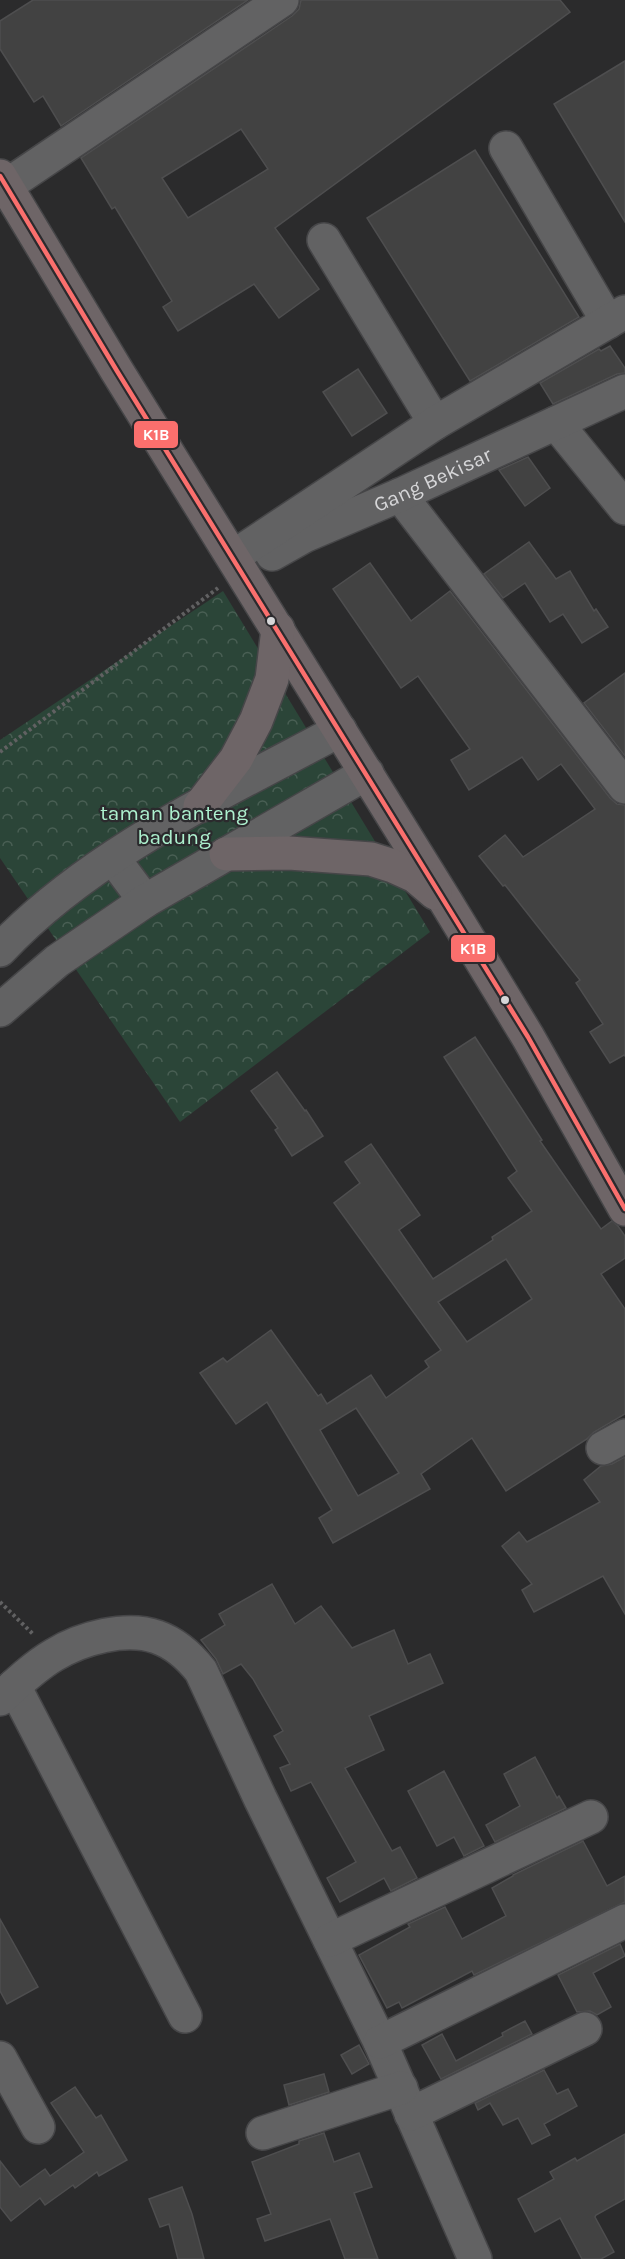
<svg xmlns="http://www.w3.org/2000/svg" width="625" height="2259" viewBox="0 0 625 2259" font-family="Karla,sans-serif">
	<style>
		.park { fill: url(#park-crowns) }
		.building { fill: #424242; stroke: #4e4e4f; stroke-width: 1.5; fill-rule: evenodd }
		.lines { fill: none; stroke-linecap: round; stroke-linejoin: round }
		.minor-casing { stroke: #464648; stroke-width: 36 }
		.highway-casing { stroke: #464648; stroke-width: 36 }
		.path { stroke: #616162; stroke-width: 4; stroke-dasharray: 3 3; stroke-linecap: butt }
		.minor { stroke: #626263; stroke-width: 33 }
		.highway { stroke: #6e6567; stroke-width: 33 }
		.bus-1-casing { stroke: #2b2a2d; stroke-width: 9 }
		.bus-1 { stroke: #fa6f6d; stroke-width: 4.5 }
		.bus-dot { fill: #d6d6d8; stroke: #2b2a2d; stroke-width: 2 }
		.labels { text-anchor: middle; stroke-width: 4.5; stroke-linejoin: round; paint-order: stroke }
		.street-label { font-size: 21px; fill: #d6d6d8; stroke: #2b2a2d }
		.park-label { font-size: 21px; fill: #adf0ce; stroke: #2b2a2d }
		.line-badge { stroke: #2b2a2d; stroke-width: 2 }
		.badge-label { font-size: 16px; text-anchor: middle; font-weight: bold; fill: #fff }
	</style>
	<defs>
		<pattern id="park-crowns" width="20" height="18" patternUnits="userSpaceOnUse" patternTransform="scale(1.5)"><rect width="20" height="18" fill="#2b4538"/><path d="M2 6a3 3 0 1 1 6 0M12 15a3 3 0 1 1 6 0" fill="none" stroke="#495f54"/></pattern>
	</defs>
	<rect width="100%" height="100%" fill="#2b2b2c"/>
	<path class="park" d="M223,591L430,932L180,1122L0,858V740Z"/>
	<g class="building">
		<path d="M33,0H248L61,126L43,96L34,102L0,49V21Z"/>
		<path d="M301,0H560L570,12L275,228L319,289L279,318L254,284L178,331L163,307L172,301L115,207L112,209L81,158L292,16L299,9ZM241,129L268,169L188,218L162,178Z"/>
		<path d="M625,61V222L554,104Z"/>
		<path d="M475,150L579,317L470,381L367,218Z"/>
		<path d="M610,346L625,368V373L617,374L553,404L540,383L599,349L601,351Z"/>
		<path d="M358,369L387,413L352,436L323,392Z"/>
		<path d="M528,457L550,488L525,506L499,470Z"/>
		<path d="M529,542L556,579L570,571L594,611L596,609L608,627L582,643L563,614L550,622L525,583L503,598L484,574Z"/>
		<path d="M370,563L411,621L450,591L610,798L617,804L625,805V1056L624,1055L610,1063L590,1032L603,1024L576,983L580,980L505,885L503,886L479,856L505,835L523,857L595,809L561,764L538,780L522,757L469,790L451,760L470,749L418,676L401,688L333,589Z"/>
		<path d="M625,673V756L584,703Z"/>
		<path d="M475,1037L542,1140L540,1141L601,1229L612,1221L618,1226L625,1236V1258L601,1274L625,1309V1414L594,1432L587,1439L506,1491L472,1438L421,1474L430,1489L333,1543L319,1518L332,1510L267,1402L236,1424L200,1373L223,1358L227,1362L271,1330L318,1396L321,1394L327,1404L371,1375L386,1398L429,1367L425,1361L441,1350L334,1203L360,1183L345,1162L371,1144L420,1215L399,1230L433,1279L493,1240L492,1237L532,1211L508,1178L517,1171L444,1057ZM506,1259L532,1299L467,1342L438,1302ZM356,1408L399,1473L358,1496L320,1430Z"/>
		<path d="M277,1072L305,1111L306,1110L323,1136L292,1156L275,1130L278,1128L251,1091Z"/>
		<path d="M625,1457V1614L603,1576L534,1612L522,1590L532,1584L502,1546L519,1532L527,1542L600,1502L584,1480L601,1466L612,1464Z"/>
		<path d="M272,1584L295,1624L321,1606L352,1648L394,1630L408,1664L430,1654L443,1683L369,1716L384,1750L345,1768L392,1851L400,1847L417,1878L391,1891L384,1878L340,1902L327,1878L356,1862L311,1782L291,1791L280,1768L290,1764L274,1736L283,1731L253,1679L241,1664L223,1674L216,1659L201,1640L225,1625L219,1614Z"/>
		<path d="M535,1757L557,1798L559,1796L566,1808L495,1842L486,1825L520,1806L504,1774Z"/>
		<path d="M444,1771L484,1846L464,1856L454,1837L437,1846L408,1791Z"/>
		<path d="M583,1841L607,1886L625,1876V1902L474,1975L472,1971L402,2008L399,2002L387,2008L359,1955L410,1927L408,1924L445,1907L462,1939L506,1916L492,1888L513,1876V1875Z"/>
		<path d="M0,1919L38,1987L7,2004L0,1991Z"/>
		<path d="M620,1944L625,1956L593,1973L611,2007L597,2015L590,2011L577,2012L558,1975Z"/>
		<path d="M525,2021L532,2034L441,2079L422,2045L442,2034L456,2061L503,2036L502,2033Z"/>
		<path d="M359,2045L369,2064L352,2074L341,2055Z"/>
		<path d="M544,2070L557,2094L568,2089L577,2106L544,2124L550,2135L532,2144L518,2118L503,2125L490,2103L478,2110L475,2103Z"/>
		<path d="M324,2074L329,2092L289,2105L284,2085Z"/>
		<path d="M75,2087L96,2118L101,2115L127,2160L99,2176L97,2172L75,2188L73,2185L45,2205L40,2198L11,2221L0,2207V2161L20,2187L45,2169L50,2176L84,2152L51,2103Z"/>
		<path d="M324,2133L334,2162L359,2153L372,2187L354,2193L378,2259H345L330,2219L265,2241L257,2219L271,2214L252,2162L299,2144V2141Z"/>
		<path d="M625,2134V2199L596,2215L595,2217L614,2252L601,2259H582L560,2218L535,2232L518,2199L554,2179L550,2172L575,2158L577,2161Z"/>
		<path d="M182,2187L192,2214L204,2259H178L169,2224L160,2227L149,2199Z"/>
	</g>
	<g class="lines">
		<defs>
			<g id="minor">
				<path d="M506,148L608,322"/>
				<path d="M6,186L282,0"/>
				<path d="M324,240L435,423"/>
				<path d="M556,423L625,508"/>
				<path d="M400,495L625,787"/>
				<path id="s1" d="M272,554L304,536L400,495L625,391"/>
				<path d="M233,557L435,423L625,312"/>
				<path d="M113,858L145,901"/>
				<path d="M0,950C90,854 225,792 340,730"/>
				<path d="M0,1010L57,961L145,901L367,773"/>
				<path d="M603,1448L625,1436"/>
				<path d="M14,1686L185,2016"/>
				<path d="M0,1699C16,1684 35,1666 54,1655C82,1638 126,1626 157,1637C174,1643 190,1657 201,1671L260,1798L380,2042L475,2259"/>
				<path d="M330,1940L591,1817"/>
				<path d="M380,2042L625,1921"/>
				<path d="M0,2058L38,2127"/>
				<path d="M411,2114L585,2029"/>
				<path d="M263,2133L401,2088"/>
			</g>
			<g id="highway">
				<path d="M0,176L117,371L446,902L528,1037L625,1209"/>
				<path d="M200,806L236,759L256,721L272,679L278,629"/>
				<path d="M226,854L289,853L371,859L393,866L415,876L435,893"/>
			</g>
		</defs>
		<use href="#minor" class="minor-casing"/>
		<use href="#highway" class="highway-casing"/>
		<g class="path">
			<path d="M0,752L218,588"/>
			<path d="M0,1602L34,1635"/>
		</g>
		<use href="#minor" class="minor"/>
		<use href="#highway" class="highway"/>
		<defs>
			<path id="bus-1" d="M0,176L117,371L528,1037L625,1209"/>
		</defs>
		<use href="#bus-1" class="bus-1-casing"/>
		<use href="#bus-1" class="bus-1"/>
	</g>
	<g class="bus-dot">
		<circle cx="271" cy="621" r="5"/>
		<circle cx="505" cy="1000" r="5"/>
	</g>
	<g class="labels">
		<g class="street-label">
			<text dy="7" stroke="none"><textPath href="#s1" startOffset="177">Gang Bekisar</textPath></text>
		</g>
		<g class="park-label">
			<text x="174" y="820">taman banteng<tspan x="174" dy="24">badung</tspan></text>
		</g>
	</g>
	<g class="line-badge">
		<rect x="133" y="420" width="46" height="29" rx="6" fill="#fa6f6d"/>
		<rect x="450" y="934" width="46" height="29" rx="6" fill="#fa6f6d"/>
	</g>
	<g class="badge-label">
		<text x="156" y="440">K1B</text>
		<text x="473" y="954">K1B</text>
	</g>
</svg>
